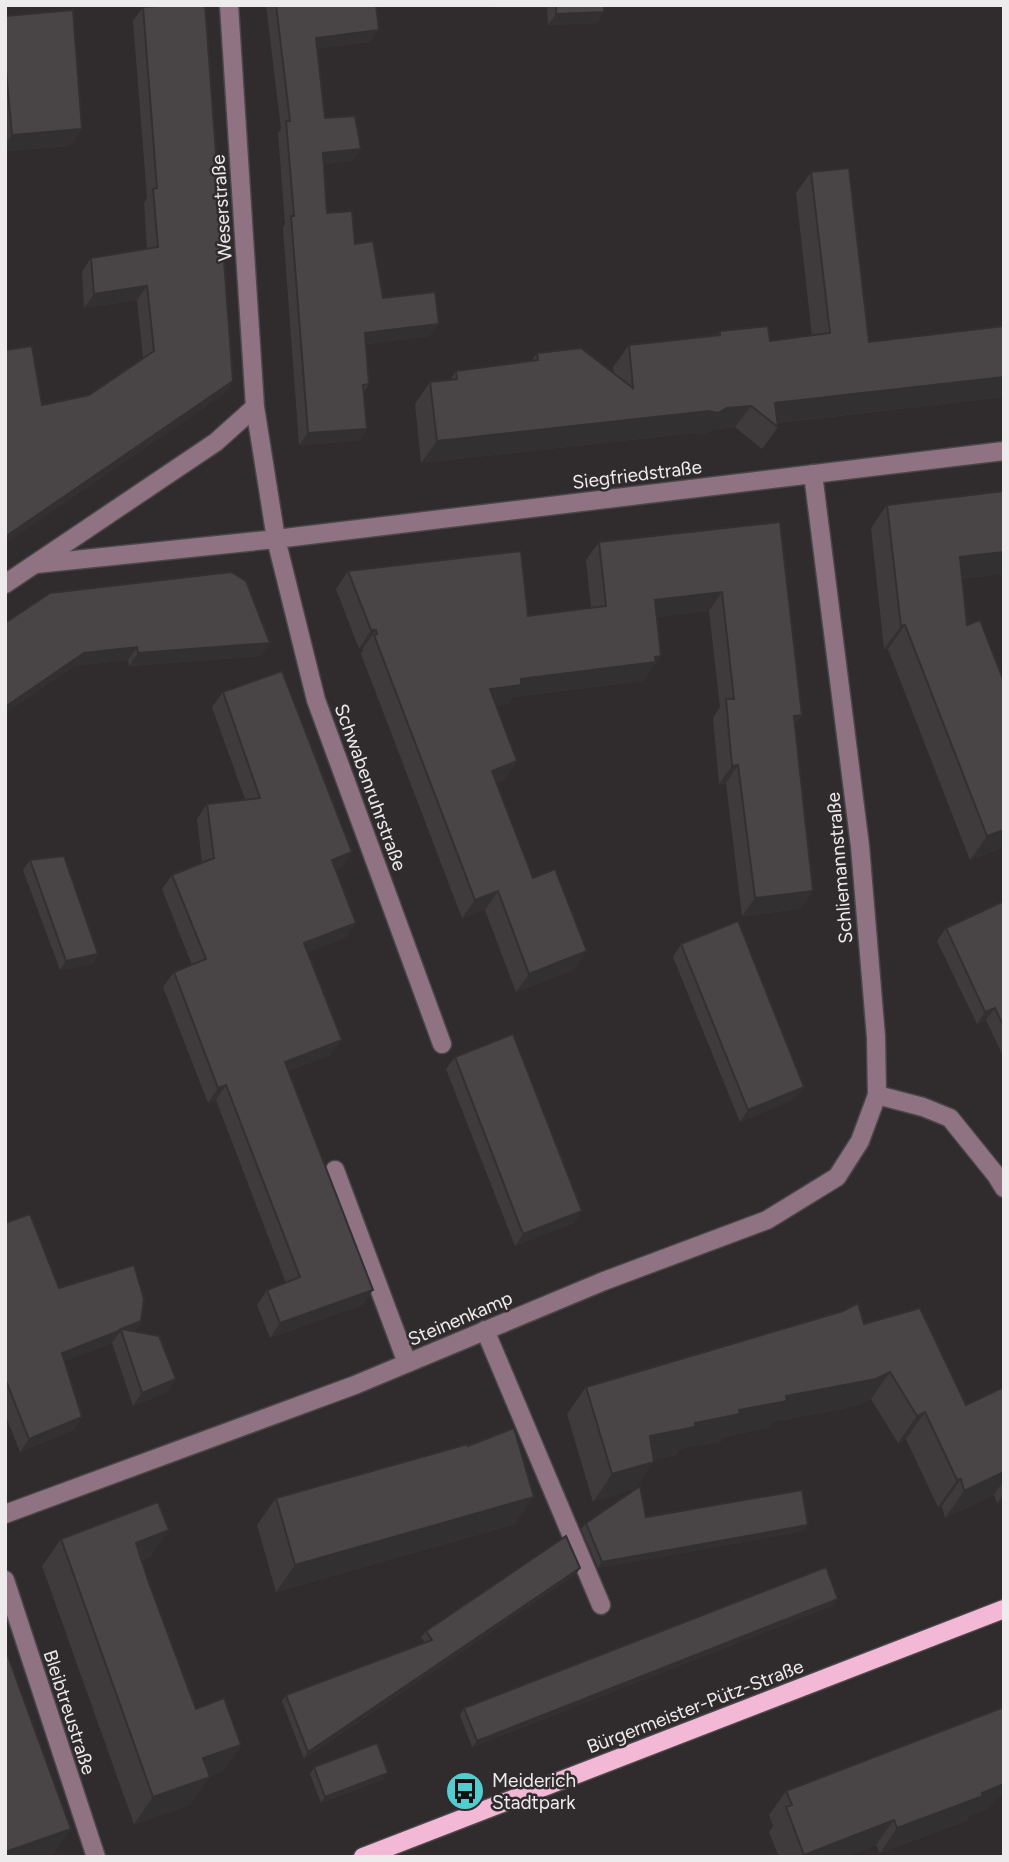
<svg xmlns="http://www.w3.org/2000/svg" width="1009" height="1862" viewBox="0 0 1009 1862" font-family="Figtree,sans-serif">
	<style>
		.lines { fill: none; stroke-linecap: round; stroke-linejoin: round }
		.minor-casing { stroke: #4b4749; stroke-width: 21 }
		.major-casing { stroke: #4b4749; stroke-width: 21 }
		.minor { stroke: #907382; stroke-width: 18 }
		.major { stroke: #f4b8d7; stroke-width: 18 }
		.wall { fill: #3f3b3d }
		.shaded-wall { fill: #333032 }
		.building { fill: #494547; stroke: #333032; stroke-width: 2 }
		.labels { text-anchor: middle; stroke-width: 5; stroke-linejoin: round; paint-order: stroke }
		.street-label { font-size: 19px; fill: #eeebec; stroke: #302c2e }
		.poi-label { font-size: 19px; fill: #eeebec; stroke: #302c2e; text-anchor: start }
	</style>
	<rect width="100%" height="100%" fill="#302c2e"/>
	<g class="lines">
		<defs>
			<g id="minor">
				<path d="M813,474L860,846L876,1037L877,1095L923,1107L950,1118L996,1175L1004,1188"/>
				<path d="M36,564L276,539L255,407"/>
				<path d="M5,584L216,442L255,407L229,5"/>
				<path d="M442,1044L316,700L276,539L1004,451"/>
				<path d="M335,1170L407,1363"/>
				<path d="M485,1330L601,1605"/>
				<path d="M5,1514L355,1385L604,1281L767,1220L837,1177L860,1141L877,1095"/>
				<path d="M5,1580L96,1857"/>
			</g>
			<path id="major" d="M363,1857L1004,1609"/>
		</defs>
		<use href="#minor" class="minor-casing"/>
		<use href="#major" class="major-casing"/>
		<use href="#minor" class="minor"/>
		<use href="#major" class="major"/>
	</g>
	<g class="wall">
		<path d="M266,5H376L370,42L317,49L325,118L361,149L352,161L324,164L327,213L355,244L383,298L430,336L366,344L369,384L364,391L367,429L359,441L299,445L283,228L285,224L278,133L281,129Z"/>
		<path d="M495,5H604V12L596,23L548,25L547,8H495Z"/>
		<path d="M143,7L233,381L223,395L42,405L89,395L143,358L137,300L84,308L82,272L91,258L147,249L144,203L147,198L133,21Z"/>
		<path d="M5,16L82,129L70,146L5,151Z"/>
		<path d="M811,172L869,342L1004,397L777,423L778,427L762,449L735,427L712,430L703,435L694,433L421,463L415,404L430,382L450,380L456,371L532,360L537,353L614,373L613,367L629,345L717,335L720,331L770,341L812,336L796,193Z"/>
		<path d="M887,505L1004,574L962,579L967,625L1004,847L970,860L888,649H884L871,528Z"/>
		<path d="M780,522L802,715L795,725L813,891L800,909L742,916L726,783L719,784L713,718L720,707L709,611L657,617L661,656L643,681L513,697L509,704L496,705L517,761L504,780L496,783L533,878L574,970L516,992L485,910L462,918L361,654L363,650V648L359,649L336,589L348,571L528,616L591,608L586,560L599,542Z"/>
		<path d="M5,623L261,656L129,666L128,660L75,666Z"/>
		<path d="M223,692L352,852L342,867L335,870L346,937L308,952L331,1055L288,1071L373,1290L362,1305L270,1338L257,1305L267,1290L286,1283L216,1100L208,1103L163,987L174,972L192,965L162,889L172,875L202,863L197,819L207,804L245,799L212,707Z"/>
		<path d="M30,860L98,954L92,964L60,970L23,870Z"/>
		<path d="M1004,901V1058L986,1020L977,1024L937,941L946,928Z"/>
		<path d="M681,944L795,1099L740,1122L673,957Z"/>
		<path d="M455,1057L574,1223L515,1246L446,1069Z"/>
		<path d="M5,1223L59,1288L141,1321L134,1332L176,1379L167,1392L133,1406L112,1343L64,1361L82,1417L73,1430L20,1452L5,1414Z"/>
		<path d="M864,1324L966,1405L1004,1387V1500L997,1503L994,1495L945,1518L942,1506L938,1507L906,1439L898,1443L871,1399L857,1406L772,1422L768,1428L724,1437L721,1442L680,1449L676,1455L654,1459L593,1502L567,1414L586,1387Z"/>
		<path d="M276,1498L515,1524L276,1592L257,1525Z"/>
		<path d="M646,1517L804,1531L598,1568L581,1529L586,1523Z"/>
		<path d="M61,1539L150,1557L141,1561L196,1709L241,1745L222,1772L209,1776L190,1805L134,1824L42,1566Z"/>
		<path d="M580,1568L576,1574L304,1759L282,1701L286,1695L425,1643L421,1637L426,1631Z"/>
		<path d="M834,1605L472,1747L460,1715L464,1708Z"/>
		<path d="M314,1767L384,1779L321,1803L310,1774Z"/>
		<path d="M786,1791L996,1798L989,1808L970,1815L966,1821L880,1853L876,1845L845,1857H779L769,1832L773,1826L769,1815Z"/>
	</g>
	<g class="shaded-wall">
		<path d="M497,5H549L547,8H495Z"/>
		<path d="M604,12L596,23L548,25L556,14Z"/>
		<path d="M379,30L370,42L308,50L316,38Z"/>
		<path d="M82,129L70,146L5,151V144L12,135Z"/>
		<path d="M361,149L352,161L315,165L323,153Z"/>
		<path d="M147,286L137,300L84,308L94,294Z"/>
		<path d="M439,324L430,336L357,345L365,333Z"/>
		<path d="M1004,377V397L773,423L775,403Z"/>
		<path d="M233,381L223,395L5,544V537Z"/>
		<path d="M751,406L735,427L712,430L703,435L694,433L421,463L437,441Z"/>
		<path d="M367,429L359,441L299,445L308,433Z"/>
		<path d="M1004,552V574L943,581L960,557Z"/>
		<path d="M722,592L709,611L642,619L655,600Z"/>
		<path d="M905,625L888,649H884L901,626Z"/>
		<path d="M371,630H376L363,648L359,649Z"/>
		<path d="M270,643L261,656L129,666L138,653Z"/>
		<path d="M137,647L128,660L75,666L5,714V707L84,653Z"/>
		<path d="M661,656L643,681L513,697L509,704L478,708L490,689L521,679Z"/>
		<path d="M802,715L789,734L794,716Z"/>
		<path d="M517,761L504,780L479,789L492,771Z"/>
		<path d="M738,765L726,783L719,784L732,766Z"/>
		<path d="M1004,830V847L970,860L987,836Z"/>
		<path d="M352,852L342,867L321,875L332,860Z"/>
		<path d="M498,891L485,910L462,918L475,900Z"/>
		<path d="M813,891L800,909L742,916L755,898Z"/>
		<path d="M356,923L346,937L294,958L304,943Z"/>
		<path d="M587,951L574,970L516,992L529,974Z"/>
		<path d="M98,954L92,964L60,970L66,961Z"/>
		<path d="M995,1008L986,1020L977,1024L985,1012Z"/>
		<path d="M342,1040L331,1055L274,1077L285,1062Z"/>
		<path d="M226,1085L216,1100L208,1103L218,1088Z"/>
		<path d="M804,1087L795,1099L740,1122L748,1110Z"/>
		<path d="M582,1211L574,1223L515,1246L523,1234Z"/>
		<path d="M373,1290L362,1305L270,1338L280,1323Z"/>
		<path d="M141,1321L132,1335L121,1330Z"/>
		<path d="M121,1330L112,1343L53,1366L62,1353Z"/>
		<path d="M890,1372L871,1399L857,1406L772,1422L768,1428L724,1437L721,1442L680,1449L676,1455L631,1463L650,1436L786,1396Z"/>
		<path d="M176,1379L167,1392L133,1406L142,1393Z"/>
		<path d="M925,1412L906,1439L898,1443L917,1416Z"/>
		<path d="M82,1417L73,1430L20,1452L29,1439Z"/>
		<path d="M654,1462L635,1489L593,1502L612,1474Z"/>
		<path d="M1004,1472V1480L994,1495L945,1518L964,1491Z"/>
		<path d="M961,1479L942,1506L938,1507L957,1480Z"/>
		<path d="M1004,1494V1500L997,1503Z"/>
		<path d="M534,1497L515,1524L276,1592L295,1565Z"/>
		<path d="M808,1525L804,1531L598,1568L602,1562Z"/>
		<path d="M169,1530L150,1557L116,1570L136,1543Z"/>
		<path d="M580,1568L576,1574L304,1759L308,1752Z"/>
		<path d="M838,1599L834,1605L472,1747L477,1741Z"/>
		<path d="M241,1745L222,1772L183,1786L203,1758Z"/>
		<path d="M388,1773L384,1779L321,1803L325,1797Z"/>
		<path d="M210,1777L190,1805L134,1824L153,1797Z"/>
		<path d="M1004,1777V1795L996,1798L989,1808L970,1815L966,1821L880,1853L897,1828L982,1793Z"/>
		<path d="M894,1820L876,1845L845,1857H803L804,1855Z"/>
		<path d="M71,1829L52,1857H5V1852Z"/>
	</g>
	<g class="building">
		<path d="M169,5H205L233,381L5,537V350L32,346L42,405L89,395L154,351L147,286L94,294L91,258L158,247L153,189L157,188L143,7Z"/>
		<path d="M276,5H376L379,30L316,38L325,118L355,116L361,149L323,153L327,213L352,211L355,244L373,241L383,298L435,292L439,324L365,333L369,384L363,385L367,429L308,433L291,216H294L286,121H290Z"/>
		<path d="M556,5H604V12L556,14Z"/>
		<path d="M73,10L82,129L12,135L5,60V16Z"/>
		<path d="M849,168L869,342L1004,326V377L775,403L778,427L751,406L727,408L718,413L709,411L437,441L430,382L457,379L456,371L538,360L537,353L581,348L633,388L629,345L720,335V331L768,326L770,341L830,333L811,172Z"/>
		<path d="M1004,491V552L960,557L967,625L980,620L1004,682V830L987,836L905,625L901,626L887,505Z"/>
		<path d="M780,522L802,715L794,716L813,891L755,898L738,765L732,766L726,699H734L722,592L655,600L661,656L655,657L656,662L521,679V685L490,689L517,761L492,771L533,878L555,869L587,951L529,974L498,891L475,900L374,635L377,634L376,630H371L348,571L521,551L528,616L606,606L599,542Z"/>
		<path d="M231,572L246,581L270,643L138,653L137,647L84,653L5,707V623L50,593Z"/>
		<path d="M282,671L352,852L332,860L356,923L304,943L342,1040L285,1062L373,1290L280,1323L267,1290L300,1277L226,1085L218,1088L174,972L206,959L172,875L214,858L207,804L260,798L223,692Z"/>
		<path d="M64,856L98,954L66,961L30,860Z"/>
		<path d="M1004,901V1027L995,1008L985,1012L946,928Z"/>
		<path d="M738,921L804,1087L748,1110L681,944Z"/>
		<path d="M513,1034L582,1211L523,1234L455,1057Z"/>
		<path d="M30,1214L59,1288L134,1265L144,1299L141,1321L121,1329L159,1336L176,1379L142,1393L121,1330L62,1353L82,1417L29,1439L5,1378V1223Z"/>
		<path d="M858,1303L864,1324L920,1308L966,1405L1004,1387V1472L964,1491L961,1479L957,1480L925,1412L917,1416L890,1372L876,1379L786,1396L787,1401L739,1410L740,1414L695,1423V1427L650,1436L654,1462L612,1474L586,1387L843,1311Z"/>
		<path d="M514,1428L534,1497L295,1565L276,1498L468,1444V1446Z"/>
		<path d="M640,1486L646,1517L802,1490L808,1525L602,1562L586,1523Z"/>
		<path d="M158,1502L169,1530L136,1543L149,1583L196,1709L224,1698L241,1745L203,1758L210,1777L153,1797L61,1539Z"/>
		<path d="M566,1536L580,1568L308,1752L286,1695L432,1640L426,1631Z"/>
		<path d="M826,1567L838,1599L477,1741L464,1708Z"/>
		<path d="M5,1648L71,1829L5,1852Z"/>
		<path d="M1004,1707V1784L982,1793L983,1796L897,1828L894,1820L804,1855L786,1807L792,1805L786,1791Z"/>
		<path d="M377,1743L388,1773L325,1797L314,1767Z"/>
	</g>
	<defs>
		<symbol id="bus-disc" viewBox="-11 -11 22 22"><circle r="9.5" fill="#52cdcf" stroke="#302c2e"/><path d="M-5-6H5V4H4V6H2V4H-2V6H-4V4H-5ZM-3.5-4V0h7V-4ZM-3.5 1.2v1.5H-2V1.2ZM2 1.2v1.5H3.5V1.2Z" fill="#111"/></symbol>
	</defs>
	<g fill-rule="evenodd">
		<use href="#bus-disc" x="443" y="1769" width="44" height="44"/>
	</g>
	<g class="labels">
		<g class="street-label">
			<text transform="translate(221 208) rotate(-94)" y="7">Weserstraße</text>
			<text transform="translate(637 474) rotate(-7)" y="7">Siegfriedstraße</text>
			<text transform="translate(371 787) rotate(70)" y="7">Schwabenruhrstraße</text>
			<text transform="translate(839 868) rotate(-95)" y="7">Schliemannstraße</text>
			<text transform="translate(460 1318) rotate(-23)" y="7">Steinenkamp</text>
			<text transform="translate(695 1706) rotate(-21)" y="7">Bürgermeister-Pütz-Straße</text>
			<text transform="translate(70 1712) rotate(72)" y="7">Bleibtreustraße</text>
		</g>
		<g class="poi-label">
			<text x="492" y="1787">Meiderich<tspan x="492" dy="22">Stadtpark</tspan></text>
		</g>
	</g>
	<rect width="1009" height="1862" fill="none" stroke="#eeebec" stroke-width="14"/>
</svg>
